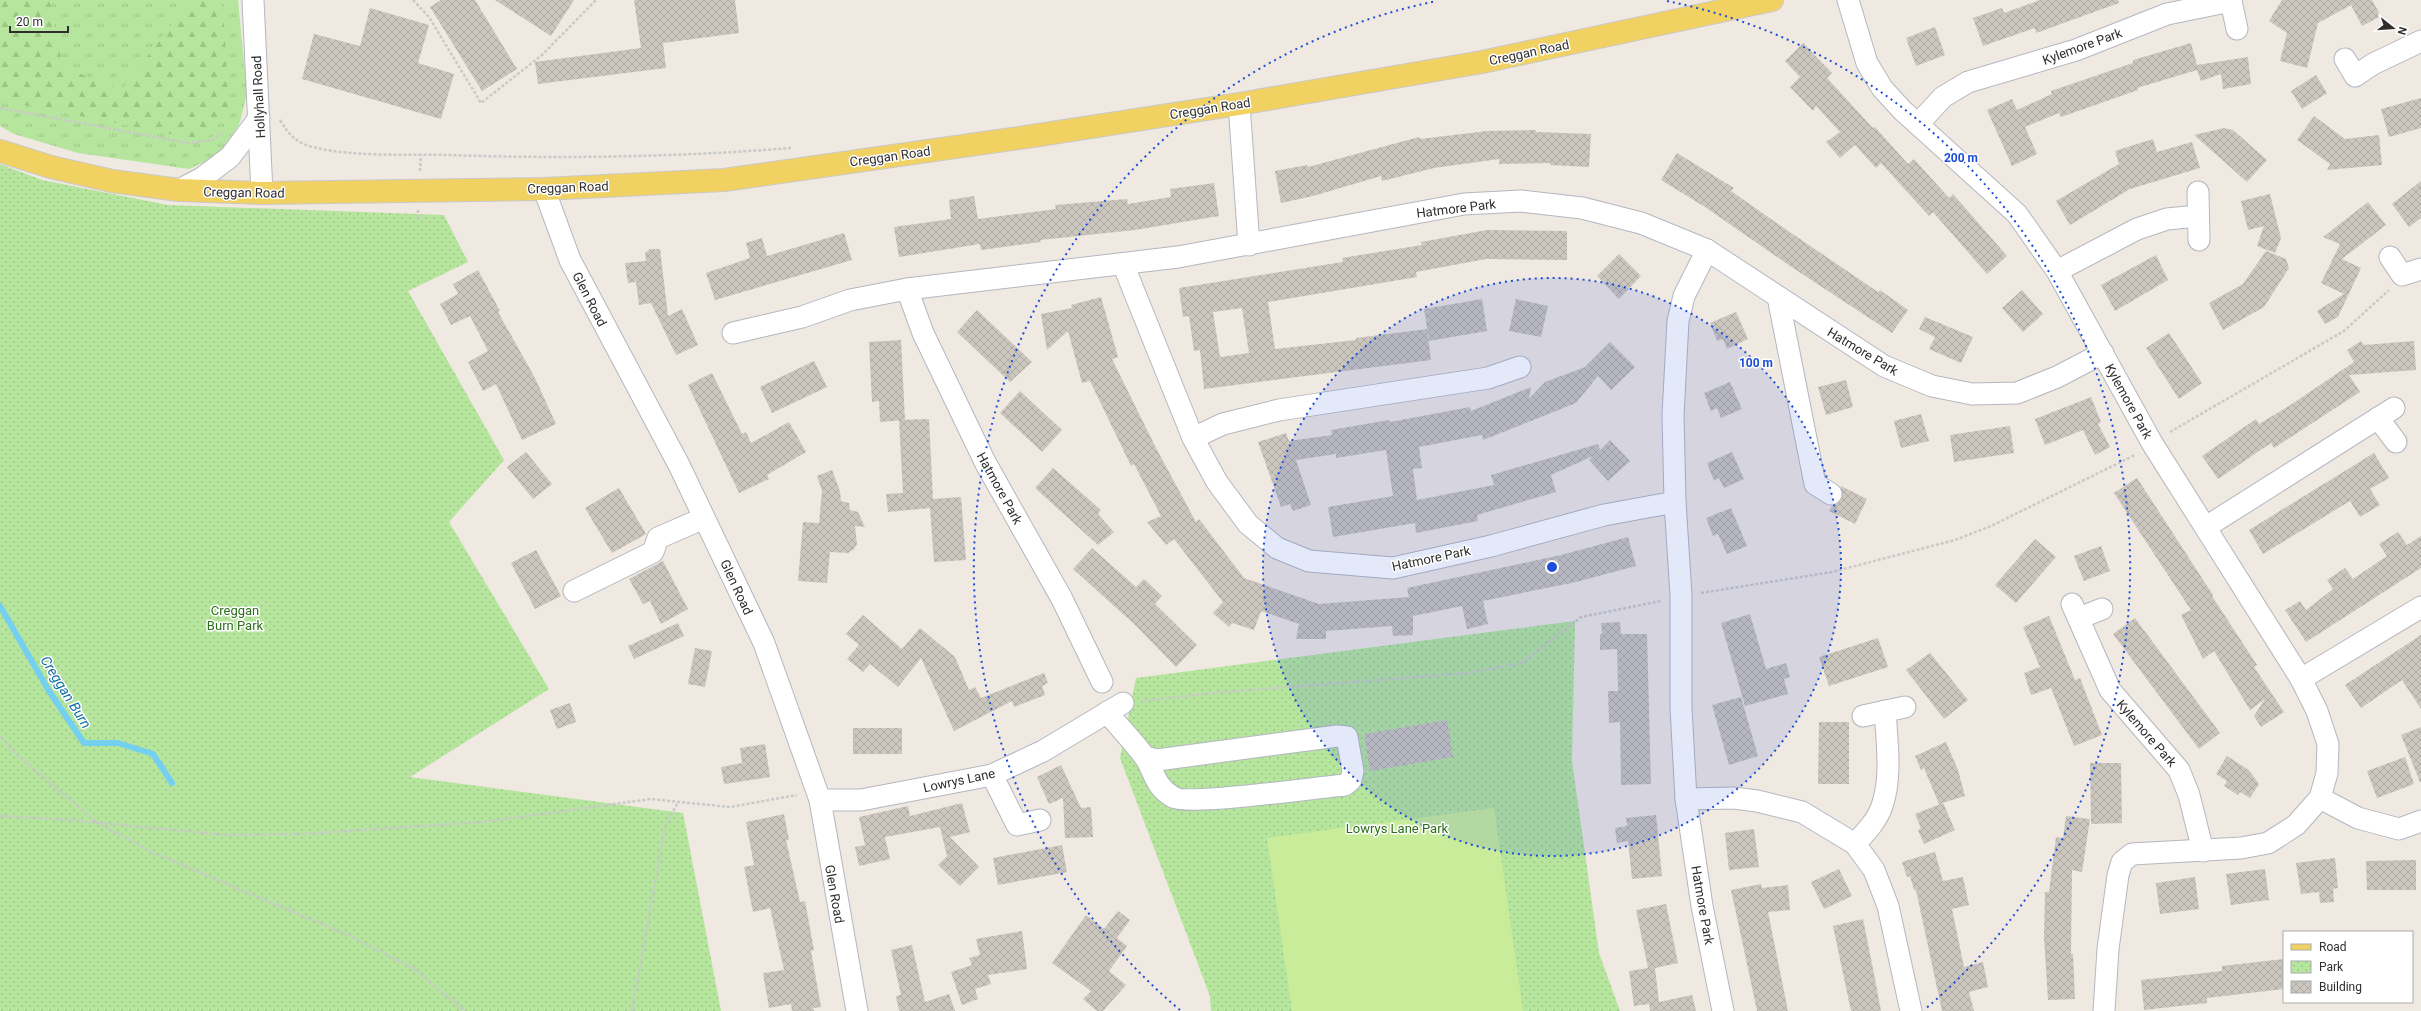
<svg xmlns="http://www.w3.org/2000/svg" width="2421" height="1011" viewBox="0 0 2421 1011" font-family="Roboto,sans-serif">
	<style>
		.grass { fill: url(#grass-tufts) }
		.forest { fill: url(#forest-firs) }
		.park { fill: url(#park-dots) }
		.pitch { fill: #c9ec9a }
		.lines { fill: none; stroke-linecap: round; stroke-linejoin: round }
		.stream { stroke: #75cff0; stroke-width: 6 }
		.building { fill: url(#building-cross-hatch); fill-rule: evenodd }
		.minor-casing { stroke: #b4b7c1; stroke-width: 23 }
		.major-casing { stroke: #c9c9c9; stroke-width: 24 }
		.path { stroke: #c9c9c9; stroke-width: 2.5; stroke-dasharray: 3 2; stroke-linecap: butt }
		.minor { stroke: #fff; stroke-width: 21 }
		.major { stroke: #f2d163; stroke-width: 22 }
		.ring { fill: none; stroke: #1d4ed8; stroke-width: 2; stroke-dasharray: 2 4 }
		.labels { text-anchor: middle; stroke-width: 3; stroke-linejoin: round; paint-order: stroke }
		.street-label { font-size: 13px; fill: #2e2e2e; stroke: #fff }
		.park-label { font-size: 13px; fill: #2c6e1b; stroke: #fff }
		.water-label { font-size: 14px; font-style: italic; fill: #0d6fa3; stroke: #fff }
		.centre { fill: #1d4ed8; stroke: #fff; stroke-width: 2 }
		.ring-label { font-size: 12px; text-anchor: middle; font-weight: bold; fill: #1d4ed8; stroke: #fff; stroke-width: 3; stroke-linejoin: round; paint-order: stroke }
	</style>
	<defs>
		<pattern id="grass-tufts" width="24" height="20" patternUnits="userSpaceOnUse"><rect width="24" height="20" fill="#b6e59e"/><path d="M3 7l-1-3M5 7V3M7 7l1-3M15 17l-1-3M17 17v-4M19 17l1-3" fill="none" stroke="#9dc588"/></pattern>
		<pattern id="forest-firs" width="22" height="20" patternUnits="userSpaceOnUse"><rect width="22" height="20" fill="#b6e59e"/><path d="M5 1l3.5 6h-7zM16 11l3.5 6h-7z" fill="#9dc588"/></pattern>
		<pattern id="park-dots" width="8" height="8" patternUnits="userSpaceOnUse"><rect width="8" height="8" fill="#b6e59e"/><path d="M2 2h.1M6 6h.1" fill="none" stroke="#9dc588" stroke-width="1.8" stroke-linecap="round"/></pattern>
		<pattern id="building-cross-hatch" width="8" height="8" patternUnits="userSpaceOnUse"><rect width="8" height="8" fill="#cbc7bf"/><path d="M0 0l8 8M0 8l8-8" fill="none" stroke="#afaba4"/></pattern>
	</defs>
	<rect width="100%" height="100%" fill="#efe9e1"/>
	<path class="grass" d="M0,0H238L247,94L239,125L217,156L189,169L78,153L14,134L0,126Z"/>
	<path class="forest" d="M0,0H49L63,67L122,90L190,0H221L225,33L228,110L205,141L0,100Z"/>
	<g class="park">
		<path d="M0,164L42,180L168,205L444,215L468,262L408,291L504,460L449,522L549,689L410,777L683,813L721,1011H0Z"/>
		<path d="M1575,621L1572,761L1599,953L1620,1011H1211L1210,996L1120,758L1136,678Z"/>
	</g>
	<path class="pitch" d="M1494,808L1523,1011H1292L1267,838Z"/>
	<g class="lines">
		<path class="stream" d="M0,606L49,691L84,743H118L153,754L172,783"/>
	</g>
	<g class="building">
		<path d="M441,0H475L517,69L482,91L430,7Z"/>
		<path d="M495,0H574L551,36Z"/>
		<path d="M634,0H735L739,33L663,43L666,68L538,84L535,62L641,48Z"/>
		<path d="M2040,0H2118L2119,3L2036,33L2035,28L1983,46L1973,18L2002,8L2004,13Z"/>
		<path d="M2282,0H2372L2381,16L2362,26L2351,5L2318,23L2307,68L2280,61L2287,33L2269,21Z"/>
		<path d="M370,8L429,25L418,63L454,74L441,119L302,79L314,34L360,46Z"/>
		<path d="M1935,27L1945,55L1916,66L1906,38Z"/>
		<path d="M1803,43L1832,73L1827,78L1873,128L1875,127L1908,164L1914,159L1949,198L1953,194L2007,256L1987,274L1933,212L1929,216L1881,163L1876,168L1855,145L1840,158L1826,142L1840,132L1816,106L1813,111L1790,87L1800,77L1785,61Z"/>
		<path d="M2191,43L2197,65L2248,57L2251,84L2223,89L2221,74L2201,81L2197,70L2137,88L2138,90L2061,117L2059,113L2025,127L2037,154L2012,166L1987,110L2012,99L2017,110L2052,94L2051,91L2133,63V60Z"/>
		<path d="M2316,75L2327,93L2302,109L2291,91Z"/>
		<path d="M2421,98V128L2389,137L2381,109Z"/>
		<path d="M2314,116L2345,139L2379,135L2382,165L2327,170L2330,164L2297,140Z"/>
		<path d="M2224,128L2233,130L2267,160L2247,182L2194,135Z"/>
		<path d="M1536,130V132L1591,134L1589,167L1550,165V163L1499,164V159L1434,168L1382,181L1381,176L1313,196L1281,203L1275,171L1307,165L1308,167L1419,137L1420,139L1487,131Z"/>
		<path d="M2153,139L2157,152L2192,142L2200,168L2130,189L2070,225L2056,201L2119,164L2115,151Z"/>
		<path d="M1677,153L1734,188L1731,191L1778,224L1878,292L1880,290L1908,310L1892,333L1793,268L1705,207L1661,180Z"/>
		<path d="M2421,181V218L2409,227L2392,204Z"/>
		<path d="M1214,183L1219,216L1135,230L1040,240L1041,242L981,250L980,244L899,257L894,227L951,219L949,200L974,196L978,219L1056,209L1055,205L1127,199L1128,204L1171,197L1170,189Z"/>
		<path d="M2270,194L2281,238L2275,253L2257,246L2264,226L2248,230L2241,201Z"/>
		<path d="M2368,202L2386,225L2342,259L2361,268L2338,317L2325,324L2317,311L2344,294L2321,283L2340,244L2323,237Z"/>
		<path d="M1487,230L1567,231V260L1486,259L1416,272L1417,277L1268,302L1275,349L1356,340V338L1427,329L1431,360L1204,389L1200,350L1194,351L1189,316L1183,317L1179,288L1343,262L1342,258L1422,245L1421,242ZM1242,308L1249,353L1220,357L1213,312Z"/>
		<path d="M844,233L852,260L715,300L706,273L750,258L746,243L762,238L767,256Z"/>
		<path d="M650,249H660L668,316L682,309L698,345L676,355L651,303L639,305L636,282L628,283L625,263L646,261L645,253Z"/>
		<path d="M2266,251L2286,259L2289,268L2264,307L2223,330L2209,303L2243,284Z"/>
		<path d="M1619,254L1641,276L1619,299L1597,276Z"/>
		<path d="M2156,255L2168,280L2115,311L2101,285Z"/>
		<path d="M478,270L500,311L498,312L535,378L556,424L522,440L496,384L483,391L468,362L488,351L470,316L451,325L440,304L458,294L453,284Z"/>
		<path d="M2022,290L2043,314L2023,332L2002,308Z"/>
		<path d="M1101,297L1118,357L1112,359L1155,446L1196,522L1199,519L1244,578L1319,604L1409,597L1407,588L1561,555L1628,537L1636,566L1576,582L1483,601L1488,624L1467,629L1462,606L1413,616V635L1393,636L1392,626L1326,631V639H1296L1299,624L1261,611L1254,630L1232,623L1229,627L1213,613L1223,602L1174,539L1166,545L1147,522L1161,516L1134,464L1131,466L1090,381L1082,383L1068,331L1047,350L1041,314L1072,308L1071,305Z"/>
		<path d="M1482,299L1487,331L1429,341L1424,309Z"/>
		<path d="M1516,299L1548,306L1541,337L1509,331Z"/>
		<path d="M977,310L1032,362L1010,382L957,332Z"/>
		<path d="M1736,312L1748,339L1727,349L1723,339L1717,341L1710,323Z"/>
		<path d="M1925,317L1973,337L1961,363L1929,349L1935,337L1919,329Z"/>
		<path d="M2169,333L2202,383L2179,399L2146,348Z"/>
		<path d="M901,340L905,420L880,422L879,401L872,402L869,342Z"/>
		<path d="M2361,341L2364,345L2414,341L2416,370L2349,375L2360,392L2274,448L2271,443L2218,479L2202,456L2256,419L2259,424L2292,404L2354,362L2347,350Z"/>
		<path d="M1610,342L1635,367L1611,390L1598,376L1576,403L1483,440L1482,435L1419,447L1422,468L1413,469L1417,500L1494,485L1491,475L1598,444L1600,450L1610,440L1630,461L1608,481L1589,460L1593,456L1551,475L1556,492L1477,515L1478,521L1416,533L1415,523L1333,537L1328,507L1393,496L1386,450L1336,458V454L1296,460L1311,505L1293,511L1290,504L1281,507L1258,442L1286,433L1289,441L1332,435L1331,430L1389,420L1390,422L1470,407L1471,411L1531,387L1529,399L1545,382L1585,367Z"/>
		<path d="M814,361L827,387L772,413L760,387Z"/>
		<path d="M712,373L742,434L746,432L751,443L789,422L806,452L767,475L769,479L739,493L688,385Z"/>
		<path d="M1846,380L1853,407L1826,415L1818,387Z"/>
		<path d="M1730,382L1742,409L1721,418L1717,408L1711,411L1704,393Z"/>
		<path d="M1020,391L1062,430L1042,452L1000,413Z"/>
		<path d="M2091,397L2101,422L2098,424L2110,447L2095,455L2083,430L2045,445L2035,419Z"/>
		<path d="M1921,414L1929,441L1901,448L1894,421Z"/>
		<path d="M929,419L933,499L961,497L966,560L934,562L930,508L888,512L886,494L903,493L899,420Z"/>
		<path d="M2010,426L2014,453L1954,462L1950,435Z"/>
		<path d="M526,452L552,484L533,499L507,467Z"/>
		<path d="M1732,452L1744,479L1724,488L1719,478L1714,481L1707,463Z"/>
		<path d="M2374,453L2389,478L2370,489L2380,505L2360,517L2350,501L2263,554L2249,530Z"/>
		<path d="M1053,468L1101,510L1098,514L1114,532L1098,545L1035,488Z"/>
		<path d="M832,470L840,491L841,501L849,503L850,510L858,512L865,527L855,526L857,544L854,549L848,553L830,552L827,583L798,581L803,522L819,523L822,491L817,476Z"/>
		<path d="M2137,478L2213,595L2212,596L2257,665L2254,667L2284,712L2261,727L2254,716L2265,699L2250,710L2214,651L2203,659L2181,615L2191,610L2114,493Z"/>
		<path d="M1841,486L1867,499L1855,524L1829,511L1832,506L1841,500Z"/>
		<path d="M619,488L646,534L612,553L585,508Z"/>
		<path d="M1731,508L1747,546L1727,554L1718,534L1713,536L1706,518Z"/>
		<path d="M2398,532L2407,545L2421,536V568L2306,642L2285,610L2300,601L2306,610L2333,589L2327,580L2345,568L2353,579L2387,556L2379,544Z"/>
		<path d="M2035,539L2056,557L2016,603L1995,585Z"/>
		<path d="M2101,546L2110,571L2084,581L2074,556Z"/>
		<path d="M1092,548L1136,587L1144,579L1162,596L1155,604L1197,645L1176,667L1133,623L1073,569Z"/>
		<path d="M536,550L561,596L535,609L511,563Z"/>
		<path d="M663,561L688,609L661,624L650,601L643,604L629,579Z"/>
		<path d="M1750,614L1766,669L1786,663L1790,677L1784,679L1788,694L1745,706L1721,623Z"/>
		<path d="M863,615L902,649L920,628L955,657L969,690L975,687L981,698L1044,673L1048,683L1042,686L1045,695L1014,707L1012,701L954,731L921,658L898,687L870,664L863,672L847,659L859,645L846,634Z"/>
		<path d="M2049,616L2075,680L2080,678L2102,735L2074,746L2051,688L2031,695L2024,673L2040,667L2023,627Z"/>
		<path d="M2135,618L2220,733L2199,749L2113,634Z"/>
		<path d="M1620,622L1621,634H1647L1651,784L1621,785L1620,722L1609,723L1608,691H1618L1617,649L1600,650V634H1602L1601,623Z"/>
		<path d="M678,623L684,636L634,659L628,646Z"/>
		<path d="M2421,635V709L2402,680L2361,708L2345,685Z"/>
		<path d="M1878,638L1888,667L1829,686L1819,657Z"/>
		<path d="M695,648L712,651L705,687L688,684Z"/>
		<path d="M1930,653L1968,700L1944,719L1906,670Z"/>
		<path d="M1741,697L1758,756L1729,765L1712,705Z"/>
		<path d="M570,703L576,722L557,729L550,710Z"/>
		<path d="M1447,720L1453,757L1370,771L1364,734Z"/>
		<path d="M1819,722H1849V784H1818Z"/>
		<path d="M2421,727V782H2420L2401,735Z"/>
		<rect x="853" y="728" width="49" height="26"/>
		<path d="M1946,742L1958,770L1965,796L1939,804L1924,768L1921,770L1915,756Z"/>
		<path d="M765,744L770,777L724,784L721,767L742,763L740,748Z"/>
		<path d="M2227,756L2249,770L2259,784L2250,798L2240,792L2238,795L2224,786L2227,781L2216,774Z"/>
		<path d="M2405,757L2414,784L2377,798L2367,771Z"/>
		<path d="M2090,763H2121L2122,823L2091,824Z"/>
		<path d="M1061,765L1081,808L1091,807L1093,837L1065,838L1063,798L1049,804L1037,777Z"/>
		<path d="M962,803L970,832L950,837L979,867L960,886L938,865L947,856L940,827L885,837L890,859L859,866L855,847L865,845L859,817L908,806L910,816Z"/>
		<path d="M1943,803L1955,830L1924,844L1918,830L1921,828L1915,814Z"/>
		<path d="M784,814L789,840H786L800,902L805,901L814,950L811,951L821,1007L813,1008L814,1011H792L791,1004L769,1008L763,973L784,970L770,908L753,912L744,867L754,865L746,822Z"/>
		<path d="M1656,815L1662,876L1632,879L1628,841L1617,843L1615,828L1627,826L1626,818Z"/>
		<path d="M2066,816L2090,819L2082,872L2072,870L2071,954H2073L2075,999L2048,1000L2044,937L2045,892H2049L2056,837L2063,838Z"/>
		<path d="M1754,829L1759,867L1729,870L1725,833Z"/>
		<path d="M1062,845L1067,872L998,885L993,858Z"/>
		<path d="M1935,852L1943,881L1963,877L1969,905L1952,909L1964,967L1983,962L1988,987L1969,992L1974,1011H1942L1916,890H1914L1910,876L1907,877L1902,862Z"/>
		<path d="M2335,858L2338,888L2333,889L2334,902L2320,903L2319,892L2301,894L2296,863Z"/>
		<path d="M2416,860V890H2367L2366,861Z"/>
		<path d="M1839,869L1852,896L1824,909L1811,882Z"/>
		<path d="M2265,869L2269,900L2231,905L2226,874Z"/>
		<path d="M2195,877L2199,909L2160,914L2156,883Z"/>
		<path d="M1761,884L1762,888L1788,885L1790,910L1768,912L1788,1011H1757L1743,945L1731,890Z"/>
		<path d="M1666,904L1678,963L1655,968L1659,1002L1692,995L1696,1011H1650L1649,1004L1634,1006L1629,971L1648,968L1636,910Z"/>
		<path d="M1118,911L1130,920L1117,938L1127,946L1109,971L1126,985L1103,1011H1097L1083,999L1091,991L1052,963L1086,915L1104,929Z"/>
		<path d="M1863,919L1875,979L1881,1011H1851L1833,926Z"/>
		<path d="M1022,931L1027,969L988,975L991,984L975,989L978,999L962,1005L951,972L972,965L969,958L980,955L976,939Z"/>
		<path d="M912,945L925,1002L949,994L955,1011H899L896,996L901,995L891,950Z"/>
		<path d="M2284,959V989L2207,998V1003L2144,1010L2141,980L2222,971V966Z"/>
	</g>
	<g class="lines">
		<defs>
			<g id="minor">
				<path d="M253,0L262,193"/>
				<path d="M1848,0L1867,63L1882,88L1902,110L2017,214L2057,271L2152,443L2301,679L2317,711L2328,744L2327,773L2320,798L2296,825L2268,843L2241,848L2132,854L2122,862L2118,875L2108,949L2104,1011"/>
				<path d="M2345,59L2355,76L2373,64L2421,41"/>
				<path d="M1239,104L1249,245"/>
				<path d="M1918,124L1943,97L1968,82L2076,50L2167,14L2231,1L2237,29"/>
				<path d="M544,189L570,260L679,465L764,643L820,800L857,1011"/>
				<path d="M179,190L202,178L230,157L259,118"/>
				<path d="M2198,192L2199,240"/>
				<path d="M1707,250L1684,296L1678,321L1673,415L1675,502L1681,595V708L1686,799L1702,906L1723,1011"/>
				<path d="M2390,257L2402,275L2421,269"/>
				<path d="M1123,264L1193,438L1217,482L1248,524L1277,548L1309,561L1393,568L1491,546L1604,515L1675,502"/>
				<path d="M2057,271L2137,229L2167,219L2198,216"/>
				<path d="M907,289L923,333L985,462L1062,599L1102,682"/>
				<path d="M1778,297L1815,484L1831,494"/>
				<path d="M733,333L802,317L850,300L907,289L1178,257L1464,204L1521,201L1582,208L1641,223L1707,250L1884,366L1932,386L1972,394L2017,393L2057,377L2103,353"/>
				<path d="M2378,418L2396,442"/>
				<path d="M1193,438L1223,424L1279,410L1488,378L1520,367"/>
				<path d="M2206,527L2394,408"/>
				<path d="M574,591L653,552L658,538L704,518"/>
				<path d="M2072,604L2110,690L2179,770L2189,795L2203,851"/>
				<path d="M2079,618L2102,609"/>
				<path d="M2301,679L2421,607"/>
				<path d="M1107,712C1119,727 1133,741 1144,756C1155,771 1153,785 1173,797C1187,806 1320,787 1345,785L1351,780L1353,771L1347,737L1337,736L1157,760L1145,757"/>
				<path d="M1863,716L1905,707"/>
				<path d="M992,775L1017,825L1040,820"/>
				<path d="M2320,798L2358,818L2399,829L2421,821"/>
				<path d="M1686,799L1734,798L1757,801L1802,812L1855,844L1874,870L1888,906L1911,1011"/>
				<path d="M820,800H861L992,775L1043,751L1123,703"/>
				<path d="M1855,844C1865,833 1877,821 1882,806C1892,777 1887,742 1885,711"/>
			</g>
			<path id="major" d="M0,151L51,167L112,181L179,190L262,193L544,189L724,180L1026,137L1239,104L1482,62L1772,0"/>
		</defs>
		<use href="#minor" class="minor-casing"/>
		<use href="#major" class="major-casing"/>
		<g class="path">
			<path d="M413,0L429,17L481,103L542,55L596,0"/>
			<path d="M0,108L188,143L212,140L221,133"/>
			<path d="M280,120C290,136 297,144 317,148C357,157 408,154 449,155C563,159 677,157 791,148"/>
			<path d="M420,171L421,155"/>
			<path d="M418,210V219"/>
			<path d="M2170,432L2344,331L2389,290"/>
			<path d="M1701,593L1832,572L1955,540L1991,526L2135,455"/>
			<path d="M1142,701L1213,693L1467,673L1522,663L1581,617L1661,601"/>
			<path d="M0,736L16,754L99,824L154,853L350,936L413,968L465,1011"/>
			<path d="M0,816L70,820L226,835L302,834L483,822L651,799L730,807L797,795"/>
			<path d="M632,1011L665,827L678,802"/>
		</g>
		<use href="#minor" class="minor"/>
		<use href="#major" class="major"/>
	</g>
	<circle cx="1552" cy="567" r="289" fill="#1d4ed8" fill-opacity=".12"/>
	<g class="ring">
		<circle cx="1552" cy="567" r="289"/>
		<path d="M1180 1010A578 578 0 0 1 1437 1M1667 1A578 578 0 0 1 1924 1010"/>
	</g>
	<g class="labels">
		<g class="street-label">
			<text transform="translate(2082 46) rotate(-20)" y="5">Kylemore Park</text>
			<text transform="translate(1529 52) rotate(-12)" y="5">Creggan Road</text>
			<text transform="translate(258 97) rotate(-93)" y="5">Hollyhall Road</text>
			<text transform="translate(1210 108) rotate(-9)" y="5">Creggan Road</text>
			<text transform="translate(890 156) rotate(-8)" y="5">Creggan Road</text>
			<text transform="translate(568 187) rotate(-2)" y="5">Creggan Road</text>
			<text transform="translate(244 192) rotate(1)" y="5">Creggan Road</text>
			<text transform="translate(1456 208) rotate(-7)" y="5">Hatmore Park</text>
			<text transform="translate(590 299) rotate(63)" y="5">Glen Road</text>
			<text transform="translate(1863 351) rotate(31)" y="5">Hatmore Park</text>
			<text transform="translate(2129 401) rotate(61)" y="5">Kylemore Park</text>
			<text transform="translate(1000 488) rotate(61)" y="5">Hatmore Park</text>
			<text transform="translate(1431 558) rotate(-12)" y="5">Hatmore Park</text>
			<text transform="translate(737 587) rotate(65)" y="5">Glen Road</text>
			<text transform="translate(2147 733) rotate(49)" y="5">Kylemore Park</text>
			<text transform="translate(959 780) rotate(-12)" y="5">Lowrys Lane</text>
			<text transform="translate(835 894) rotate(80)" y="5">Glen Road</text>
			<text transform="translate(1703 905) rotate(80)" y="5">Hatmore Park</text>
		</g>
		<g class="park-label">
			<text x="235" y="615">Creggan<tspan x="235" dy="15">Burn Park</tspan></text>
			<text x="1397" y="833">Lowrys Lane Park</text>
		</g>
		<g class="water-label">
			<text transform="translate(66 692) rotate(58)" y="5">Creggan Burn</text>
		</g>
	</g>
	<circle cx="1552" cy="567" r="6" class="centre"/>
	<g class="ring-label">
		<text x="1961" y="162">200 m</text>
		<text x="1756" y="367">100 m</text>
	</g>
	<rect x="2283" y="931" width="130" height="72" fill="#ffffff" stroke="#ababab"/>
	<rect x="2291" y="944" width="20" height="6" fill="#f2d163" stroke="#ababab"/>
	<text x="2319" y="951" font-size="12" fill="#2e2e2e">Road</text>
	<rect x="2291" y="961" width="20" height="12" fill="url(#park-dots)" stroke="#ababab"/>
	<text x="2319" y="971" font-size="12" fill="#2e2e2e">Park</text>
	<rect x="2291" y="981" width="20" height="12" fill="url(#building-cross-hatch)" stroke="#ababab"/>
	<text x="2319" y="991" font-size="12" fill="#2e2e2e">Building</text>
	<g transform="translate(2393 28) rotate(107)" stroke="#ffffff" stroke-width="3" paint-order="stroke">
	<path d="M0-3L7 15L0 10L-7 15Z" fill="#2e2e2e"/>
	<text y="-6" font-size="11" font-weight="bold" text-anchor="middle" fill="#2e2e2e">N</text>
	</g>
	<path d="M10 26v6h58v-6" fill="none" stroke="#2e2e2e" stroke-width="2"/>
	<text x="16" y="26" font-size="12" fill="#2e2e2e" stroke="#ffffff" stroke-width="3" paint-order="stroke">20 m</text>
</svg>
